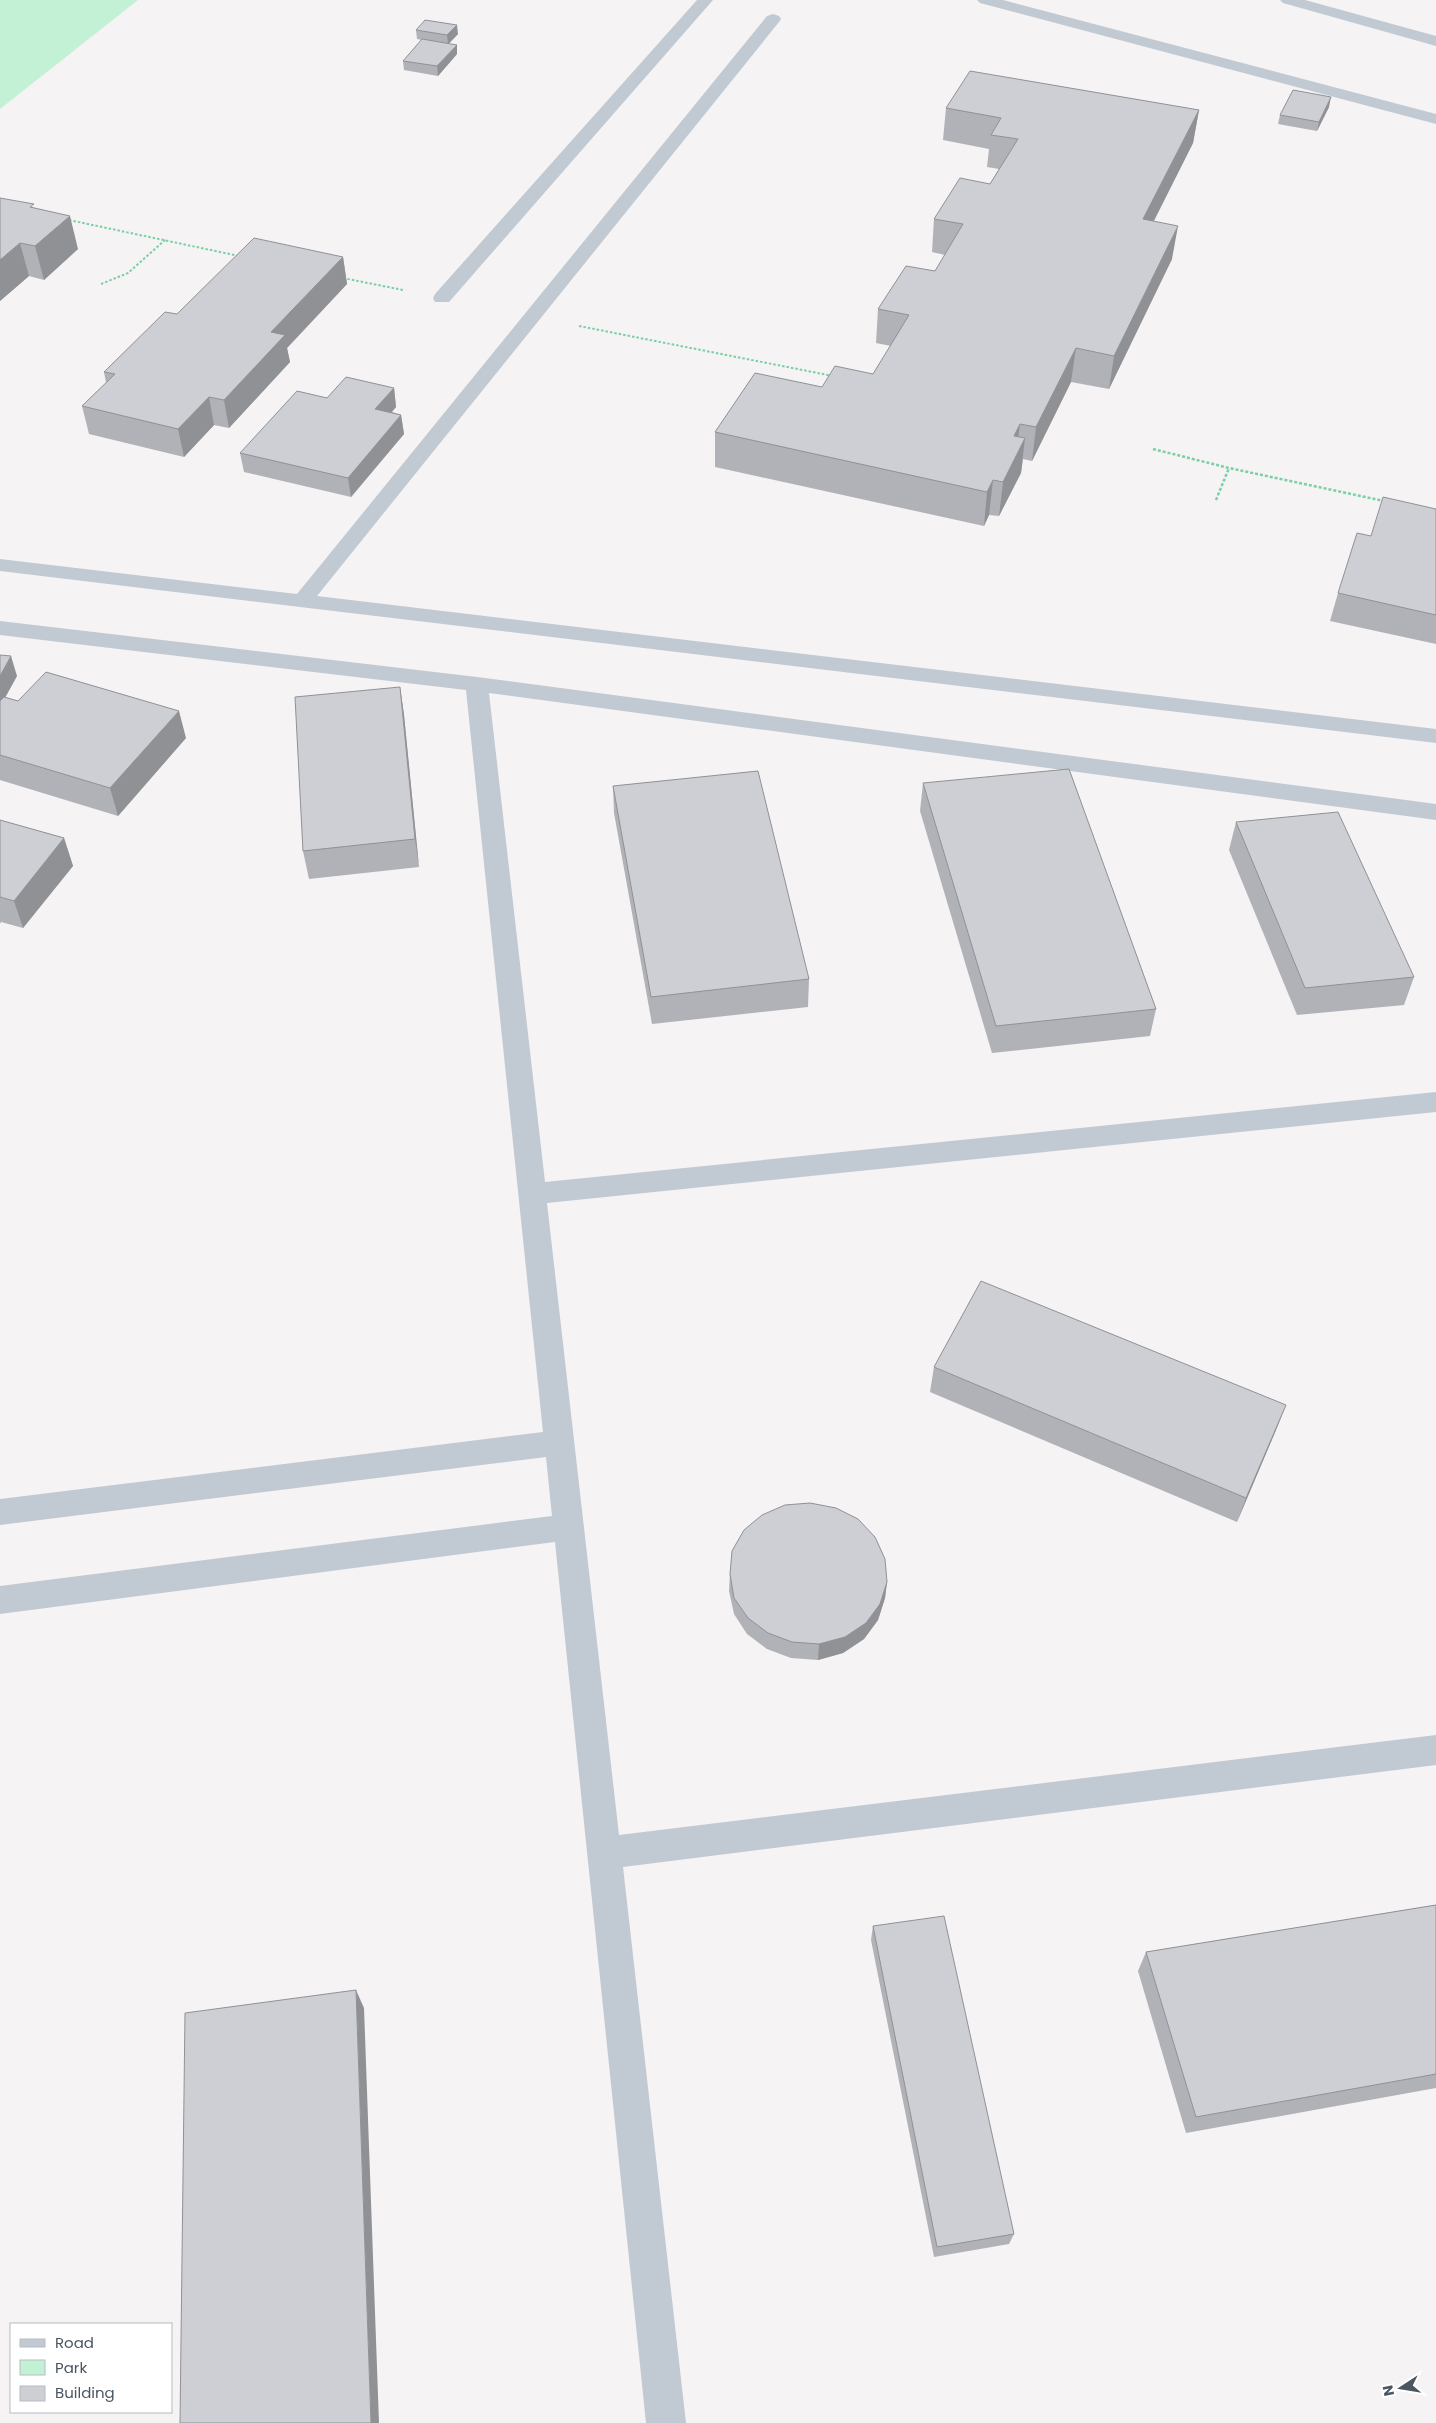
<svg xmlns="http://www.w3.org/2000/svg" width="1436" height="2423" viewBox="0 0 1436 2423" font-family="Poppins,sans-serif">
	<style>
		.green { fill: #c3f1d5 }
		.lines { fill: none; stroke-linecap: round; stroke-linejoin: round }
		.path-far1 { stroke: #7ad0a6; stroke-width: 2; stroke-dasharray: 2.5 2; stroke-linecap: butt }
		.path { stroke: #7ad0a6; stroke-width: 2.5; stroke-dasharray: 3 2; stroke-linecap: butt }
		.minor { fill: #c1cad2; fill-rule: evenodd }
		.wall { fill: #b0b2b7 }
		.shaded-wall { fill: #909195 }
		.building { fill: #cdcfd5; stroke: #909195 }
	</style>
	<rect width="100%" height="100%" fill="#f5f3f3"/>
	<path class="green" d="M0,0H138L0,109Z"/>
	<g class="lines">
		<g class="path-far1">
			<path d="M69,220L239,256"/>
			<path d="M343,278L403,290"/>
			<path d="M101,284L128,273L165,240"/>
			<path d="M579,326L833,376"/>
		</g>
		<g class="path">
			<path d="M1153,449L1229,468L1384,501"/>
			<path d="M1216,500L1229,468"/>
		</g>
		<g class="minor">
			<path d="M697,0H713L449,302H435L433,298L435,294Z"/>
			<path d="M977,0H1003L1436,114V124L980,3Z"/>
			<path d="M1280,0H1305L1436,36V46L1283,3Z"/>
			<path d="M773,14L779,16L781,19L779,22L317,596L1436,729V743L0,571V559L297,594L767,16Z"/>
			<path d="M0,621L477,677L1436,804V820L489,693L545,1182L1436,1092V1112L547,1203L619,1835L1436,1735V1765L623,1867L686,2423H646L555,1542L0,1614V1586L552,1516L546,1457L0,1525V1499L543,1432L466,690L0,635Z"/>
		</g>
	</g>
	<g class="wall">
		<path d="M416,30L458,34L449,44L457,45V54L438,76L404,70L403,61L422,40L417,39Z"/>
		<path d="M1329,107L1317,131L1278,124L1280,115Z"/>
		<path d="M946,108L1199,110L1193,143L1154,221L1172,259L1109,389L1071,382L1032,461L1023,459L1021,473L999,516L989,515L984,526L715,467V432L822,387L873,374L891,346L876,343L878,309L935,271L945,255L932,252L934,219L990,184L999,169L987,167L989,149L943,140Z"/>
		<path d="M0,198L35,208L78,249L44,280L29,276L0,301Z"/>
		<path d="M343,257L347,284L287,348L290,362L229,428L214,425L184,457L89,434L82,406L106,383L104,372L177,314Z"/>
		<path d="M394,388L396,407L392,412L401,415L404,434L351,497L244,472L240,453L327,398Z"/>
		<path d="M1436,509V644L1330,621L1338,593L1371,536Z"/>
		<path d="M0,655L17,676L5,697L18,701L186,738L118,816L0,780Z"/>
		<path d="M400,687L404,715L419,867L309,879L303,851Z"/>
		<path d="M923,783L1156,1009L1150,1036L992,1053L920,811Z"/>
		<path d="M613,786L809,979L808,1007L652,1024L614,813Z"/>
		<path d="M0,820L64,838L73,866L23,928L1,922L0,924Z"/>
		<path d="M1236,822L1414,977L1404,1005L1297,1015L1229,850Z"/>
		<path d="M934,1367L1286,1405L1276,1430L1237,1522L930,1392Z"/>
		<path d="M730,1574L887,1582L885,1598L878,1620L864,1639L843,1653L818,1660L791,1658L767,1649L747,1634L734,1614L729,1591Z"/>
		<path d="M1436,1905V2088L1186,2133L1138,1971L1146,1952Z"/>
		<path d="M873,1926L1014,2234L1009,2244L934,2257L871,1940Z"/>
	</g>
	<g class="shaded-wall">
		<path d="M457,25L458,34L448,44L447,35Z"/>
		<path d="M457,45V54L438,76L437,66Z"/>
		<path d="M1331,97L1329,107L1317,131L1319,122Z"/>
		<path d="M1199,110L1193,143L1138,252L1143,219Z"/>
		<path d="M70,216L78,249L44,280L35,246Z"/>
		<path d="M1178,226L1172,259L1109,389L1114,356Z"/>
		<path d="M20,243L29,276L0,301V260Z"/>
		<path d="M343,257L347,284L287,348L290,362L229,428L224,400L271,332Z"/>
		<path d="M1076,348L1071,382L1032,461L1036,427Z"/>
		<path d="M394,388L396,407L378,428L375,409Z"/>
		<path d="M209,397L214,425L184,457L178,429Z"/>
		<path d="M401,415L404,434L351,497L348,478Z"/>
		<path d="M1020,424L1016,456L1025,438L1021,473L999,516L1003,482L1014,436Z"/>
		<path d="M993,480L989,515L984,526L987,492Z"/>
		<path d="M11,656L17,676L0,707V676Z"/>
		<path d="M400,687L404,715L419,867L415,839Z"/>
		<path d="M179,711L186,738L118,816L110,788Z"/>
		<path d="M64,838L73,866L23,928L14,901Z"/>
		<path d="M1286,1405L1276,1430L1237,1522L1246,1498Z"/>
		<path d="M887,1582L885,1598L878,1620L864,1639L843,1653L818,1660L819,1644Z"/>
		<path d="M356,1990L364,2008L379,2423H371Z"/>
	</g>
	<g class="building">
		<path d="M425,20L457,25L447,35L416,30Z"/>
		<path d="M422,39L457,45L437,66L403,61Z"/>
		<path d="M970,71L1199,110L1143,219L1178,226L1114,356L1076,348L1036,427L1020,424L1014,436L1025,438L1003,482L993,480L987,492L715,432L755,373L822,387L835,366L873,374L909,315L878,309L906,266L935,271L963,224L934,219L960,178L990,184L1018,139L991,135L1001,118L946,108Z"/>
		<path d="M1293,90L1331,97L1319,122L1280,115Z"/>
		<path d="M0,198L34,204L30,207L70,216L35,246L20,243L0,260Z"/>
		<path d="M254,238L343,257L271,332L285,335L224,400L209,397L178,429L82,406L115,374L104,372L165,312L177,314Z"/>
		<path d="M346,377L394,388L375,409L401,415L348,478L240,453L297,391L327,398Z"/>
		<path d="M1383,497L1436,509V615L1338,593L1357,533L1371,536Z"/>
		<path d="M0,655L11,656L0,676Z"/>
		<path d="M46,672L179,711L110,788L0,755V701L4,697L18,701Z"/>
		<path d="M400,687L415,839L303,851L295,697Z"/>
		<path d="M1069,769L1156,1009L996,1026L923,783Z"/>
		<path d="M758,771L809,979L651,997L613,786Z"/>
		<path d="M1338,812L1414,977L1305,988L1236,822Z"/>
		<path d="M0,820L64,838L14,901L0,897Z"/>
		<path d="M981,1281L1286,1405L1246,1498L934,1367Z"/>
		<path d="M810,1503L836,1508L858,1519L875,1537L885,1559L887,1582L880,1604L866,1623L845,1637L819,1644L792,1642L768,1633L748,1618L734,1598L730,1574L732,1551L744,1530L762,1515L785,1505Z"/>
		<path d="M1436,1905V2074L1196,2117L1146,1952Z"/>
		<path d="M944,1916L1014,2234L937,2247L873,1926Z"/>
		<path d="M356,1990L371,2423H180L185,2013Z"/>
	</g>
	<rect x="10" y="2323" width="162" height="90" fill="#ffffff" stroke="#b7bbc0"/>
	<rect x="20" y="2339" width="25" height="8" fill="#c1cad2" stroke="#b7bbc0"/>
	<text x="55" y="2348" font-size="15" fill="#4a5661">Road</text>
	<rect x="20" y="2360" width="25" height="15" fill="#c3f1d5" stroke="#b7bbc0"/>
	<text x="55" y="2373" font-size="15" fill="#4a5661">Park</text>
	<rect x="20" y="2386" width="25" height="15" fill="#cdcfd5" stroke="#b7bbc0"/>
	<text x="55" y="2398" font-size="15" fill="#4a5661">Building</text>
	<g transform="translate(1401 2388) rotate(258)" stroke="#ffffff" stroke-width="4" paint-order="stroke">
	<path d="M0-4L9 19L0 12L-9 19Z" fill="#4a5661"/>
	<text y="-8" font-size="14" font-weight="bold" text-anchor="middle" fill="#4a5661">N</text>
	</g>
</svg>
